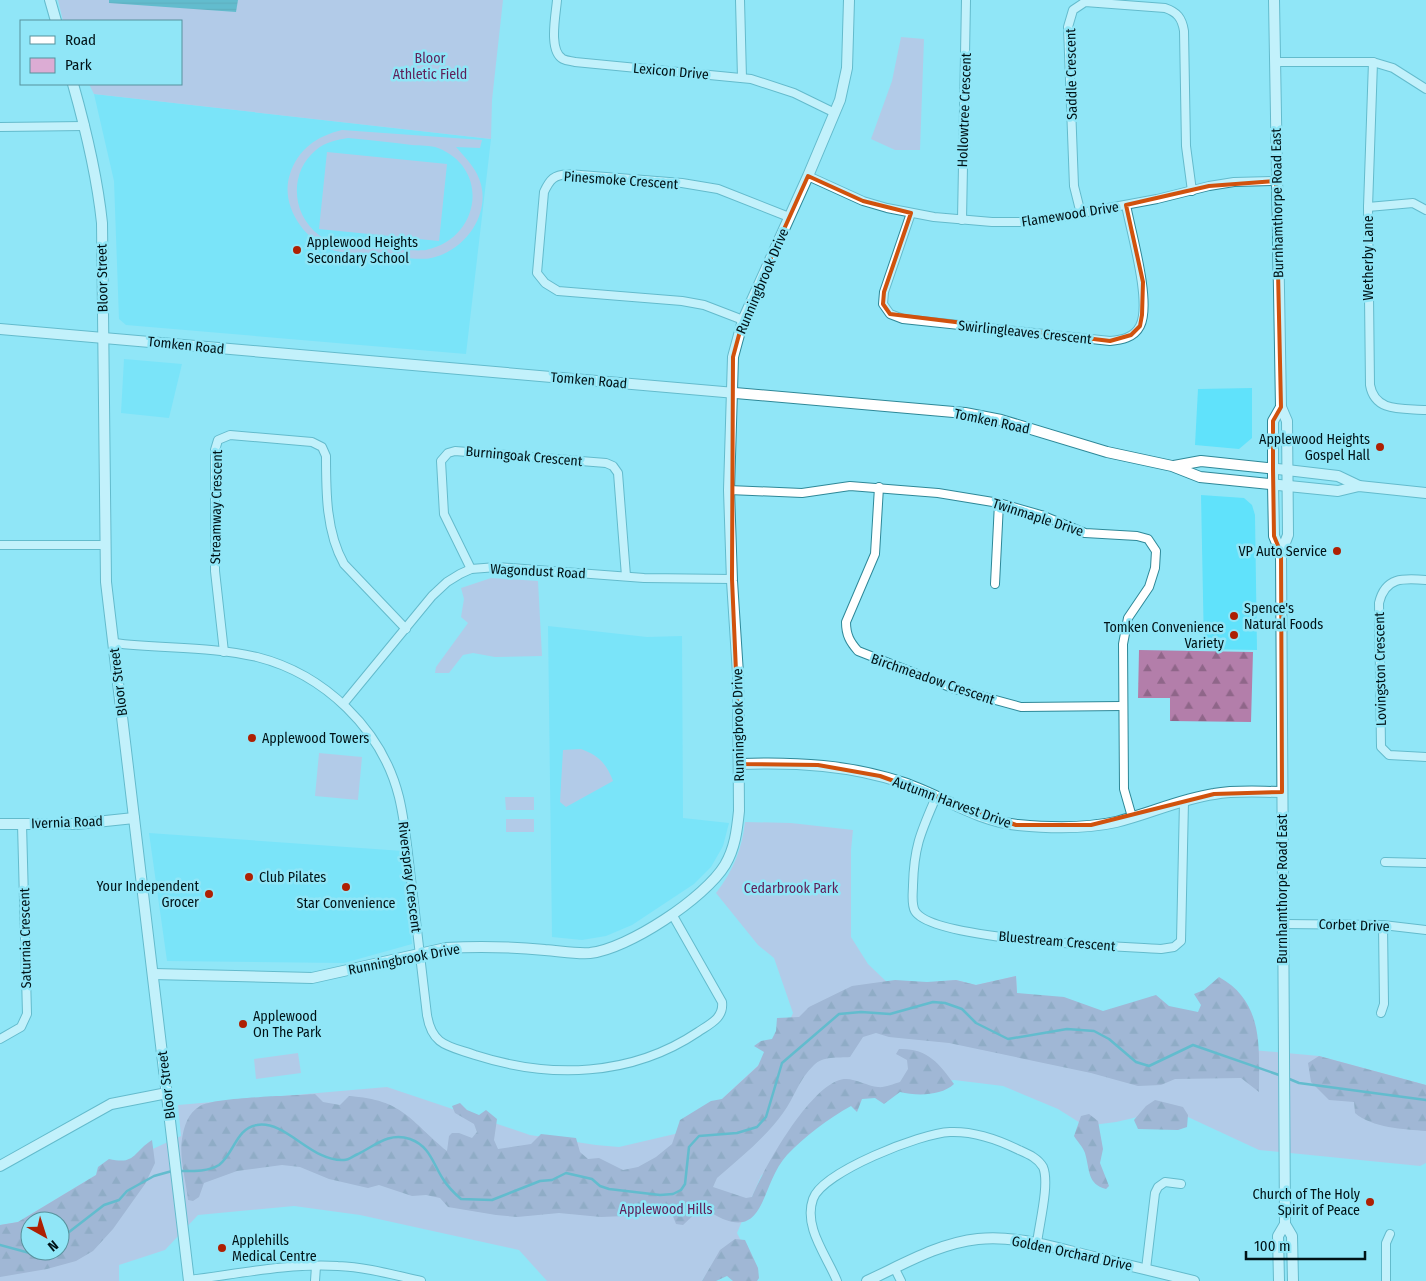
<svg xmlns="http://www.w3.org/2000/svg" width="1426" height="1281" viewBox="0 0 1426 1281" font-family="'Fira Sans Condensed',sans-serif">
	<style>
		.built { fill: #60e2fb }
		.green { fill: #dcacd4; fill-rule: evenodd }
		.forest { fill: url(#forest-firs); fill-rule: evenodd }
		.water { fill: url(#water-rules) }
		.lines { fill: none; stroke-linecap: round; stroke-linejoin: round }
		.stream { stroke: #2c8a9b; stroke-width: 2.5 }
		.street-casing { stroke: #2e8898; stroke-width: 10 }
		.secondary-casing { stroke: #2e8898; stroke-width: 12 }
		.street { stroke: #fff; stroke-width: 8 }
		.secondary { stroke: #fff; stroke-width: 10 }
		.marked { fill: none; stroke: #d1520d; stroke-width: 4; stroke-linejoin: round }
		.poi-dot { fill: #ae2003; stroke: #90e6f7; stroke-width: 2 }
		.labels { text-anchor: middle; stroke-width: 5; stroke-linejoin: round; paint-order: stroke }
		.park-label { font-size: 14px; fill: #5f1f58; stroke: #90e6f7 }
		.street-label { font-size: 14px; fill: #001317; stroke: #90e6f7 }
		.poi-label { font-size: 14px; fill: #001317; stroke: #90e6f7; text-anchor: start }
	</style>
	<defs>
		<pattern id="forest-firs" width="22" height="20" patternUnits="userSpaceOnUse" patternTransform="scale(1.25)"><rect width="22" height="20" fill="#b37eaa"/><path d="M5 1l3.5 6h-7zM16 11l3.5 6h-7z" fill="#8f6689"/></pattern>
		<pattern id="water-rules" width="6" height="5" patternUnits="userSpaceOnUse" patternTransform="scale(1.25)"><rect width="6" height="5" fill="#2c8a9b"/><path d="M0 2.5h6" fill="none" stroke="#23707d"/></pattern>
	</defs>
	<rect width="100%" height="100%" fill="#90e6f7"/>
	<g class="built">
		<path d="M94,94L491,139L466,354L126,325L119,319L114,181Z"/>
		<path d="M124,359L182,364L169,418L121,413Z"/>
		<path d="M1252,388V438L1239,449L1195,445L1198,389Z"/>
		<path d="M1201,495L1244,498L1252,505L1255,515L1257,650L1204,649Z"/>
		<path d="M548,626L647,637L682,636L683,818L729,823L723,846L711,867L694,884L632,925L606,936L582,940L552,937Z"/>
		<path d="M149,833L403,851L412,944L344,963L167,961Z"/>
	</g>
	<g class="green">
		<path d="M58,0H503L492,100L491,139L94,94L89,84H181V21H63Z"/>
		<path d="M901,37L924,39L920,150H895L871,139L892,81Z"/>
		<path d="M342,130L482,140L480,148L456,147C463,155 472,164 477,174C495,209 467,251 431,258C416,261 390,255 374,254C361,253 341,254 329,249C302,237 280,204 290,174C298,149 317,136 342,130ZM348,138C369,140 391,142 412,145C420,146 431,145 438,148C491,169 480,239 426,250C414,252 350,246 336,243C330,242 323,238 319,235C291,214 289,172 316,150C325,142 337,140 348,138Z"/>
		<path d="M327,152L447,164L439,241L319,229Z"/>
		<path d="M491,578L538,581L542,656L495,657L473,653L463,655L449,673H435L436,667L468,623L461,617L464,599L461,588Z"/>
		<path d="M581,749C598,755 607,764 613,781L566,807L560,802L563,750Z"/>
		<path d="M319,753L362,757L358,800L315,796Z"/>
		<path d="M505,797H534V810H506Z"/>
		<rect x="506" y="819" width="28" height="13"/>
		<path d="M745,822L791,823L853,830L851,850V937L868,964L891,986L956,980L976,985L1016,976L1017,993L1241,1049L1319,1056L1426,1085V1163L1420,1166L1259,1150L1175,1111L1155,1113L1116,1122L1085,1126L1058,1109L1003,1086L954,1080L838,1101L761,1176L737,1233L751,1260L715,1261L702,1281H547L519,1250L360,1215L294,1206L198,1215L165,1250L119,1265V1281H0V1225L18,1222L96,1175L181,1136L178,1105L387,1087L530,1135L596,1145L619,1147L679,1133L722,1099L777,1048L793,1013L774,958L758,945L716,893C733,871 742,849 745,822ZM30,1221H60V1251H30Z"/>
		<path d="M298,1053L301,1073L256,1079L254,1059Z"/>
	</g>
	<g class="forest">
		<path d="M1139,650L1253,652L1251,722L1170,721V698H1138Z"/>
		<path d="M1016,976L1017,993L1064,997L1103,1011L1156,995L1169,1006L1198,1012L1201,1005L1194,994L1204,990L1219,977C1264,1002 1259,1047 1259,1092L1241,1078L1175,1079L1161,1085L1138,1086L1091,1073L949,1043L889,1037L876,1033L863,1037L850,1057C838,1058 823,1056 814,1065C799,1079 794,1098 783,1113C765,1138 740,1158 717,1178L713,1187L746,1198L752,1197C764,1168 811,1083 844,1079C855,1078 867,1086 878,1087C884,1088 893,1084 900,1082L908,1069L907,1060L896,1054L899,1049C927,1048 939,1063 954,1084C941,1096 917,1096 900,1092L884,1104L875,1098L862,1099L857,1112L851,1106C829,1118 804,1137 787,1155C757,1188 768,1252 702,1207L683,1225L676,1224L672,1214L601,1217L559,1213L517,1217L496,1215L448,1207L440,1198L426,1195L412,1196L379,1185L368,1188L329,1179L300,1167L282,1165L237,1171L204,1183L199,1197L193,1201L188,1200C186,1181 179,1157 182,1139C184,1126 188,1113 200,1106C216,1097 292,1096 315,1094L323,1102L340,1105L349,1096C404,1100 409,1120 447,1151L449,1136L452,1133H459L472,1138L477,1132L474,1124L455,1113L452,1106L460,1103L467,1110L479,1115L486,1110L497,1119L494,1140L498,1149L531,1144L541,1134L576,1138L580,1152L588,1159L599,1158L623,1170L638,1167L656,1157L672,1144L680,1120L711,1101L722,1099L758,1066L764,1052L754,1046L761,1041L772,1039L776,1031L777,1018L799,1017L809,1007L852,986L895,980L927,982L956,980L976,985Z"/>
		<path d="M1319,1056L1426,1085V1131C1404,1129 1372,1128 1355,1113L1354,1102L1329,1100L1311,1082L1308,1063Z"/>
		<path d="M1155,1100L1183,1107L1188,1115L1187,1127L1178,1130L1138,1129L1134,1120L1146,1106Z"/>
		<path d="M1089,1114L1098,1121L1103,1149L1100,1163L1109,1186L1106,1189C1087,1184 1090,1170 1085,1153C1083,1147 1077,1141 1074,1136L1081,1116Z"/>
		<path d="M152,1140L155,1163L145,1184L113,1229L93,1251L76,1261L47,1269L0,1277V1225L18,1222L96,1175L98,1167L109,1159C136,1165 132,1153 152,1140ZM30,1221H60V1251H30Z"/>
		<path d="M735,1239L745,1240L758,1268L759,1278L757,1281H733L727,1276L716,1281H702L720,1250Z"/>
	</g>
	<path class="water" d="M109,0H238L236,12L109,3Z"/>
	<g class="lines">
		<g class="stream">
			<path d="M1287,1078L1299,1083L1426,1100"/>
			<path d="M178,1171C190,1171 208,1172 219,1165C234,1154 236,1128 257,1125C286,1120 311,1162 344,1160C349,1160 353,1156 358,1154C376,1145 389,1132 410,1139C430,1146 433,1164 443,1179C448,1187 454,1193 461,1199L492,1200L540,1181L552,1180L566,1173L592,1179L600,1186L609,1189L660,1195L673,1194L681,1190L685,1184L689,1147L699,1136L737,1133L757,1127L766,1117L782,1063L839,1014L861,1012L890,1014L933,1002L945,1003L962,1009L976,1023L1008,1039L1067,1029L1094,1031L1109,1039L1136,1062L1149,1066L1193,1045L1282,1076"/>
			<path d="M60,1239L104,1205L119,1200L127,1191L154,1176L172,1171"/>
			<path d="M0,1245L37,1255L49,1251"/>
		</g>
		<defs>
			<g id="street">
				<path d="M557,0C556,14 548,51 563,59C567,61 572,61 575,62L751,79L794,93L835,113"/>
				<path d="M740,0L742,78"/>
				<path d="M1275,62H1373L1393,68L1426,89"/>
				<path d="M1373,62L1368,207L1370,385C1375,413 1403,408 1426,410"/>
				<path d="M0,127L85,126"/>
				<path d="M808,176L863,201L887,208L934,217L992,222H1033L1157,199L1209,186L1234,182L1276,181"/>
				<path d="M1368,207L1413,203L1426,210"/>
				<path d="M911,213L884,292L883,304L890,314L903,319L1110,341C1121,340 1134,338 1140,326C1152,303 1131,232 1126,205"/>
				<path d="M1081,214L1074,186L1068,27L1073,10L1085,2L1165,8C1177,12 1182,18 1184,31L1186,146L1192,191"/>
				<path d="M962,220L966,0"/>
				<path d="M743,320L704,305L682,301L558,291L545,283L537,273L544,192C550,179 554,175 568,174L682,183L718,189L789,217"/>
				<path d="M879,487L875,554L846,622C846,635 850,642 858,651L955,689L1021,707L1122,706"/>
				<path d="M729,490L802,493L850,486L938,493L999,503L1041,515L1085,533L1137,536L1148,539L1156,551L1155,568L1149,587L1128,618L1123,644L1124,789L1132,817"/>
				<path d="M0,545H105"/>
				<path d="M471,569L444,514L441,461L448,453L455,451L606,463L613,466L618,473L626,576"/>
				<path d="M1426,580C1403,578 1385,577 1379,603L1381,747L1389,755L1426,757"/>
				<path d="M995,584L999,503"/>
				<path d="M114,643C161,649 210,646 257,657C324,674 382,729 399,797C406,826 408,857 412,887C417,930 422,973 427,1015C432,1046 449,1046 475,1055C550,1079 631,1077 698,1032C710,1024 724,1018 722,1002L672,914"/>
				<path d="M224,652L215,571V450L218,440L230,435L312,442L322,447L326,456C326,492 326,532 344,564L406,629"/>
				<path d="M344,703L432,596L447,582L460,574L471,569L497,567L644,578L732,579"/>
				<path d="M936,797C921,832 914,846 913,885C913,893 911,904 915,911C932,941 1122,946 1161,949L1174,947L1181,941L1184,801"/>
				<path d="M1385,862L1426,863"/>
				<path d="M1283,924L1383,925L1426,930"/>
				<path d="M1381,1013L1384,1004L1383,925"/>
				<path d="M0,1039L21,1027L27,1014L22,824"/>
				<path d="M895,1269L901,1281"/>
				<path d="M1146,1269L1155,1193L1158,1187L1165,1182L1181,1184"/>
				<path d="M189,1280C238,1274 289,1263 338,1266C366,1267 394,1275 421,1281"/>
				<path d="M315,1281L316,1266"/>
				<path d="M837,1281C827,1256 803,1227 813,1199C822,1172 921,1133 950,1132C975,1131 997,1139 1019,1150C1028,1154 1038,1158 1043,1167C1050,1183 1039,1225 1037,1243"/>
				<path d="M1386,1281V1243L1390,1234"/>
			</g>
			<g id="secondary">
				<path d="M50,0L56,21"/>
				<path d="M1274,0L1281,407L1287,421L1288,535L1281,553"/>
				<path d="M73,84C86,130 97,175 102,223L106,582L189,1281"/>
				<path d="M0,329L965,413L1001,420L1107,452L1172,466L1200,477L1338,491L1359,486L1426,493"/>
				<path d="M1281,407L1273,421V485L1274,536L1281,553L1285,1224L1292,1236L1293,1281"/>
				<path d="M1174,466L1201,461L1287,470L1338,476L1359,486"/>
				<path d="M740,764C796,762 851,765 904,783C942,796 977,821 1018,825C1049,828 1085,829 1116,822C1149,814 1180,799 1214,794C1236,790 1259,792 1282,792"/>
				<path d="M0,824H77L134,818"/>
				<path d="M153,974L312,978L446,948C478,946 513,947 545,950C560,951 575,954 590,953C628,949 705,898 725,865C735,848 737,830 739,811L738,674L732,581L729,490L733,357L743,320L808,176L840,100L847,68L849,0"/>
				<path d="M0,1166L111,1104L167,1093"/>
				<path d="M867,1281C902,1265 939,1243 978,1239C1018,1235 1055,1248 1094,1257C1127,1265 1161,1273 1194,1281"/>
				<path d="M1279,1281L1278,1236L1285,1224"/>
			</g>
		</defs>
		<use href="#street" class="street-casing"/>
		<use href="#secondary" class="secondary-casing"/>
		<use href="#street" class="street"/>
		<use href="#secondary" class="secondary"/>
	</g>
	<path d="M0 0H1426V1281H0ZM808,176L863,201L911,213L884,292L883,304L890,314L1110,341L1131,335L1140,326L1142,315L1143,282L1126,205L1209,186L1276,181L1281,407L1273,421V469L1274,536L1281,553L1282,792L1214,794L1091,825H1016L880,776L818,765L740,764L732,579L733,357L743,320Z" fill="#90e6f7" fill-opacity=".55" fill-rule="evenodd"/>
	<path class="marked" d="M808,176L863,201L911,213L884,292L883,304L890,314L1110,341L1131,335L1140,326L1142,315L1143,282L1126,205L1209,186L1276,181L1281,407L1273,421V469L1274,536L1281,553L1282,792L1214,794L1091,825H1016L880,776L818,765L740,764L732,579L733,357L743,320Z"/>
	<g class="poi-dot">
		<circle cx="297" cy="250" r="5"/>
		<circle cx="1380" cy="447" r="5"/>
		<circle cx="1337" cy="551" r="5"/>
		<circle cx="1234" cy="616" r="5"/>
		<circle cx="1234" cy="635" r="5"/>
		<circle cx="252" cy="738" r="5"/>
		<circle cx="249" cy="877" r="5"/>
		<circle cx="346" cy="887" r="5"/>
		<circle cx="209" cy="894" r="5"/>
		<circle cx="243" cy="1024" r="5"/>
		<circle cx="1370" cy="1202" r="5"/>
		<circle cx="222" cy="1248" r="5"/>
	</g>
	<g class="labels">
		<g class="park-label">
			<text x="430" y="63">Bloor<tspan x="430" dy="16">Athletic Field</tspan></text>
			<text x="791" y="893">Cedarbrook Park</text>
			<text x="666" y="1214">Applewood Hills</text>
		</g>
		<g class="street-label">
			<text transform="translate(671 71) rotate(5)" y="5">Lexicon Drive</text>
			<text transform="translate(1071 74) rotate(-91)" y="5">Saddle Crescent</text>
			<text transform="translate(964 110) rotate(-88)" y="5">Hollowtree Crescent</text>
			<text transform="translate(621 180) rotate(4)" y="5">Pinesmoke Crescent</text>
			<text transform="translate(1277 203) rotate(-91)" y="5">Burnhamthorpe Road East</text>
			<text transform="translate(1070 214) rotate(-9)" y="5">Flamewood Drive</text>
			<text transform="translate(1368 258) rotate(-90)" y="5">Wetherby Lane</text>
			<text transform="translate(102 278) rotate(-91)" y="5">Bloor Street</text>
			<text transform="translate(762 281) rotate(-67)" y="5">Runningbrook Drive</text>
			<text transform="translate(1025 332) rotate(6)" y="5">Swirlingleaves Crescent</text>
			<text transform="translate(186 345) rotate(6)" y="5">Tomken Road</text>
			<text transform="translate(589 380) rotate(5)" y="5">Tomken Road</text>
			<text transform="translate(992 421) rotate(12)" y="5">Tomken Road</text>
			<text transform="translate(524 456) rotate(5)" y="5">Burningoak Crescent</text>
			<text transform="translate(216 507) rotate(-89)" y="5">Streamway Crescent</text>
			<text transform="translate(1038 517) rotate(18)" y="5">Twinmaple Drive</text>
			<text transform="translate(538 571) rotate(3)" y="5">Wagondust Road</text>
			<text transform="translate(1380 669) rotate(-91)" y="5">Lovingston Crescent</text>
			<text transform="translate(933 679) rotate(19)" y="5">Birchmeadow Crescent</text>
			<text transform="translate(118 682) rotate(-97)" y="5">Bloor Street</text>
			<text transform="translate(738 725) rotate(-91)" y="5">Runningbrook Drive</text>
			<text transform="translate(952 802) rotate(20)" y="5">Autumn Harvest Drive</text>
			<text transform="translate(67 822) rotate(-2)" y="5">Ivernia Road</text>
			<text transform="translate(410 877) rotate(83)" y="5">Riverspray Crescent</text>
			<text transform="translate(1282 889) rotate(-90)" y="5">Burnhamthorpe Road East</text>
			<text transform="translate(1354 925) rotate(2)" y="5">Corbet Drive</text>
			<text transform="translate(25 938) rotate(-91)" y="5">Saturnia Crescent</text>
			<text transform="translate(1057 941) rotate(5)" y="5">Bluestream Crescent</text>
			<text transform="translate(404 959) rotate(-11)" y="5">Runningbrook Drive</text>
			<text transform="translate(166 1085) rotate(-97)" y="5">Bloor Street</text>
			<text transform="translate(1072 1253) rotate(12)" y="5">Golden Orchard Drive</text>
		</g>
		<g class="poi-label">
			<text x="307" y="247">Applewood Heights<tspan x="307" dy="16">Secondary School</tspan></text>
			<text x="1370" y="444" text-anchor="end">Applewood Heights<tspan x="1370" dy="16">Gospel Hall</tspan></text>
			<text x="1327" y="556" text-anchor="end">VP Auto Service</text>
			<text x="1244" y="613">Spence's<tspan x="1244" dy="16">Natural Foods</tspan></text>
			<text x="1224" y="632" text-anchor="end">Tomken Convenience<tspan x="1224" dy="16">Variety</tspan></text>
			<text x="262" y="743">Applewood Towers</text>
			<text x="259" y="882">Club Pilates</text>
			<text x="199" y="891" text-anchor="end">Your Independent<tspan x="199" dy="16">Grocer</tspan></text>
			<text x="346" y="908" text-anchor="middle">Star Convenience</text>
			<text x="253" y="1021">Applewood<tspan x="253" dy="16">On The Park</tspan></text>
			<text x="1360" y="1199" text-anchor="end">Church of The Holy<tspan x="1360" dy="16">Spirit of Peace</tspan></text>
			<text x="232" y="1245">Applehills<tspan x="232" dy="16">Medical Centre</tspan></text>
		</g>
	</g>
	<rect x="20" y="20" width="162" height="65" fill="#90e6f7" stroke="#56929d"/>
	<rect x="30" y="36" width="25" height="8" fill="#ffffff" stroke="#56929d"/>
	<text x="65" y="45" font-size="15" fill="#001317">Road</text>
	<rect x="30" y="58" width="25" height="15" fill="#dcacd4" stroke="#56929d"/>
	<text x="65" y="70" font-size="15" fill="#001317">Park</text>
	<g transform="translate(45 1236) rotate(141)"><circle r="24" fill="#90e6f7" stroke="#56929d"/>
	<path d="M0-4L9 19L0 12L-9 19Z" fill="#ae2003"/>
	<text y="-8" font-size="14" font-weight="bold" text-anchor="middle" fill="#001317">N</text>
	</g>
	<path d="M1246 1251v8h119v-8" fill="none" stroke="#001317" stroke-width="2.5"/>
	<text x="1254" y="1251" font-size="15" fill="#001317" stroke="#90e6f7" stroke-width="4" paint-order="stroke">100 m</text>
</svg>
